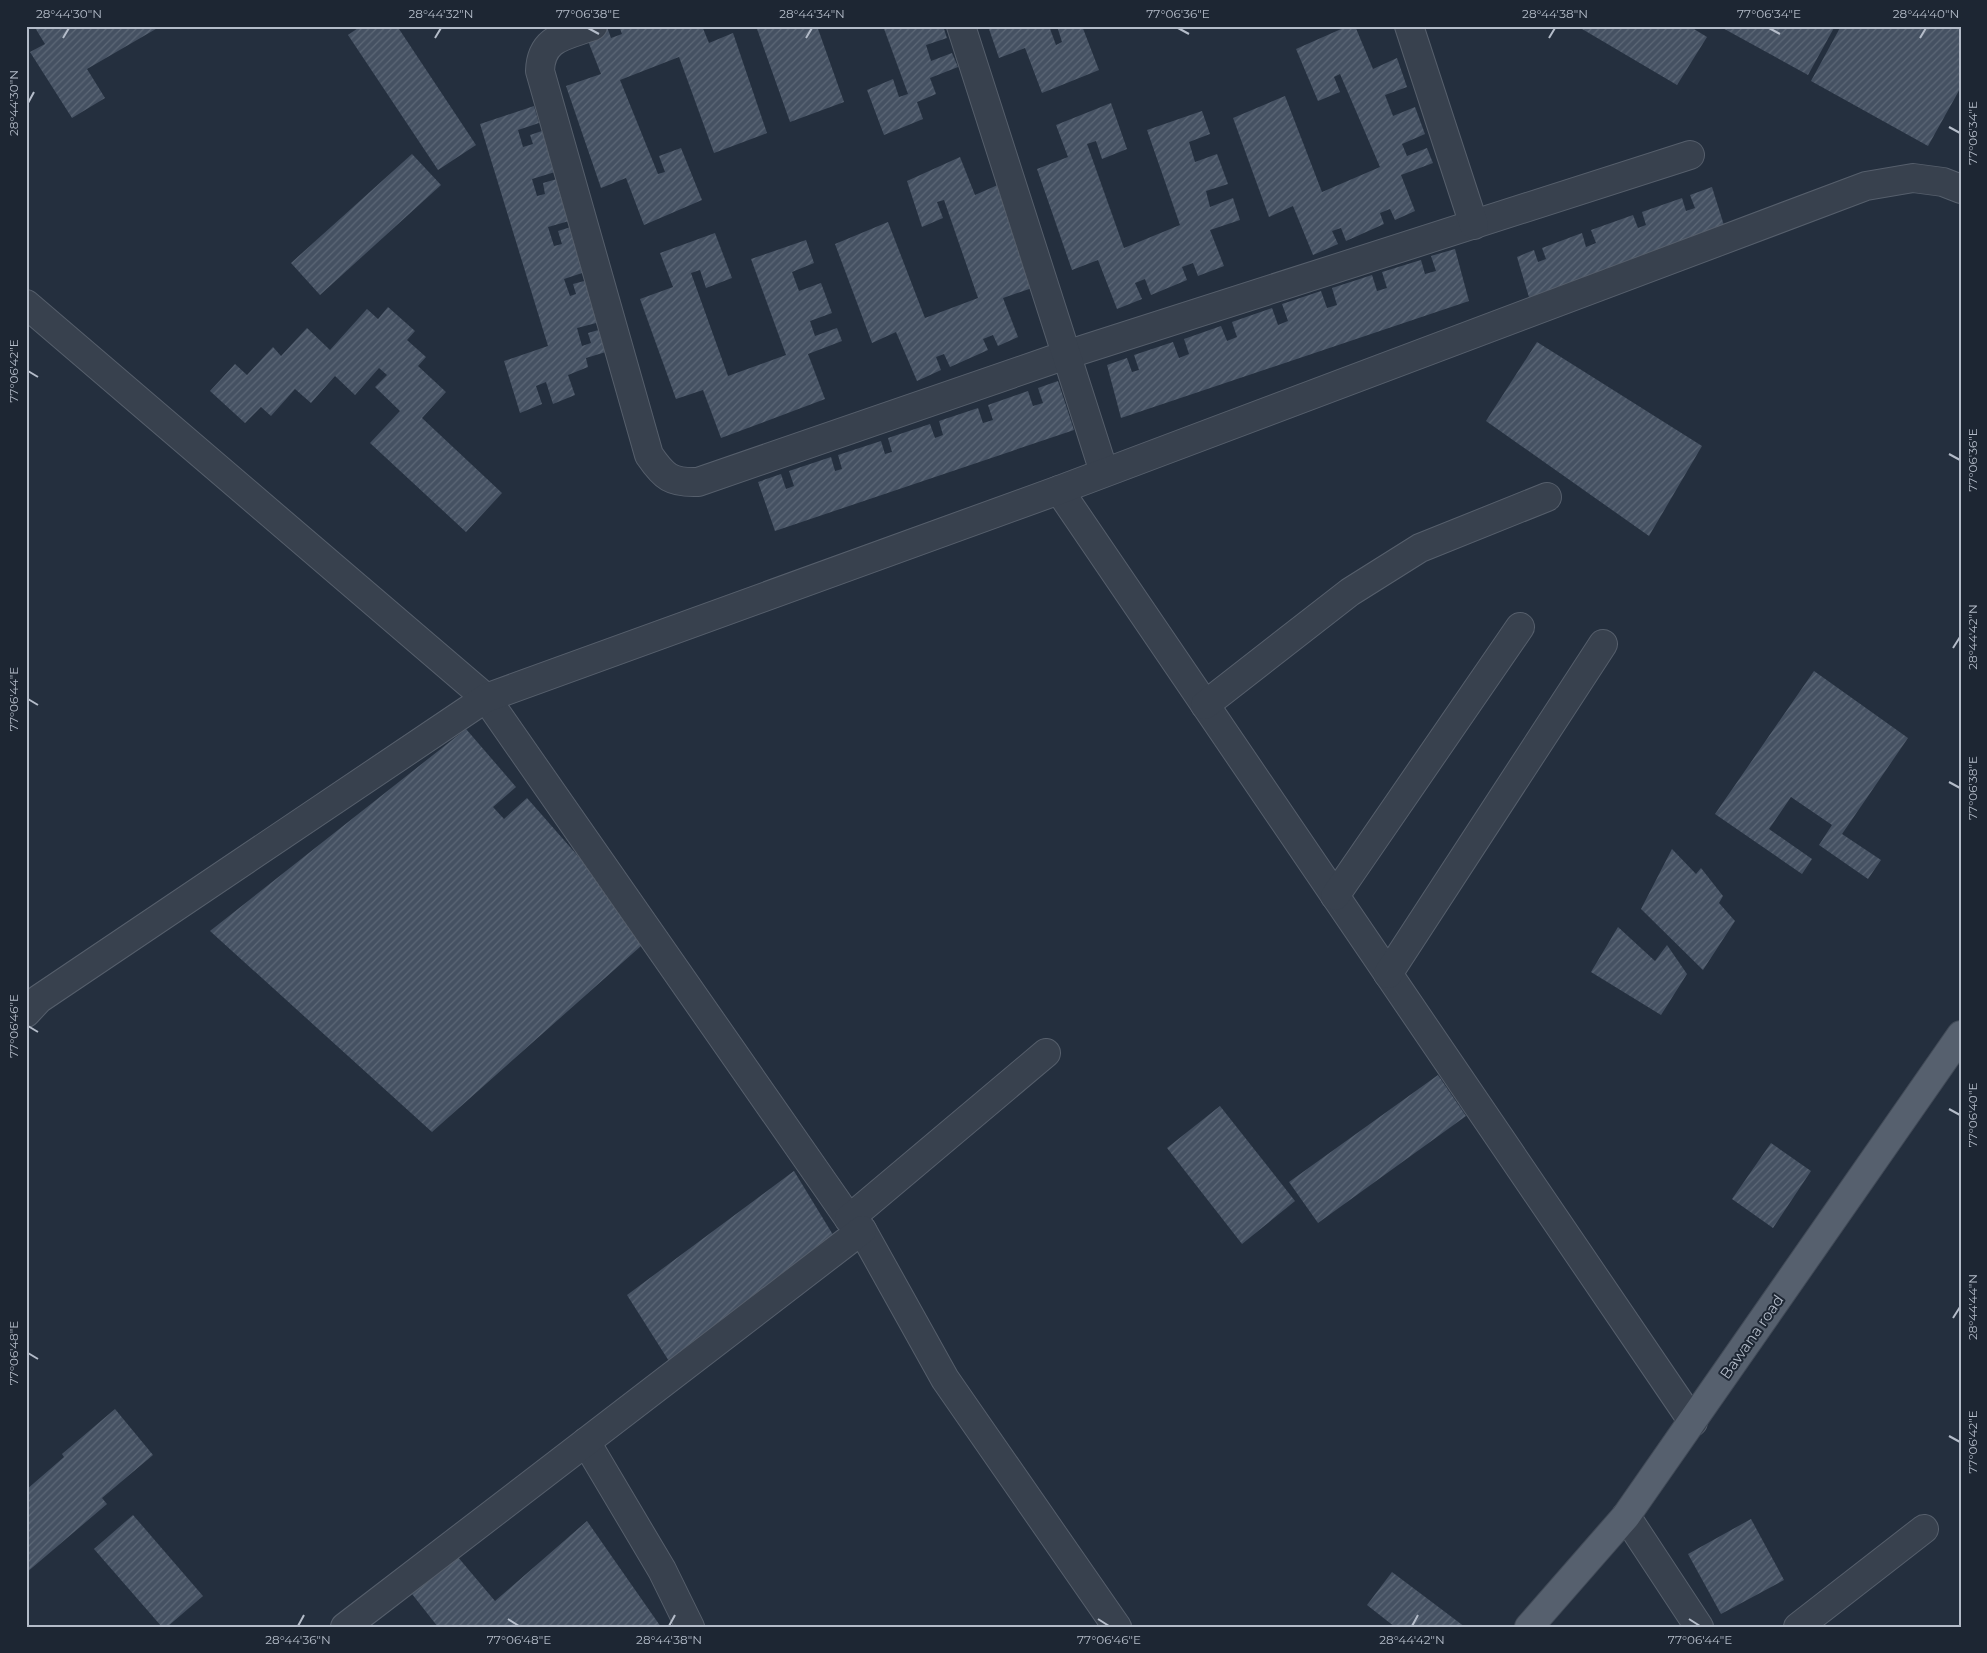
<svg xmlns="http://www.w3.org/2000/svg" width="1987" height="1653" viewBox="0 0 1987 1653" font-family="Montserrat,sans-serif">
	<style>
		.building { fill: url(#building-hatch) }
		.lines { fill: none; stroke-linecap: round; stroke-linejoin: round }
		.minor-casing { stroke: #565f6c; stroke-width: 30 }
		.major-casing { stroke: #414a57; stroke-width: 30 }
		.minor { stroke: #38414e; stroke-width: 28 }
		.major { stroke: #56606e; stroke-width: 28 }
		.ticks { fill: none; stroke: #b4bcc9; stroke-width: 2 }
		.labels { text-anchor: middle; stroke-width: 4; stroke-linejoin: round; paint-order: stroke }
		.street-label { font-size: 15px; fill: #b4bcc9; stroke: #1d2633 }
		.neatline { fill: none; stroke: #b4bcc9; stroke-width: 2 }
		.ticks-label { font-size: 12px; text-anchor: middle; fill: #b4bcc9 }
	</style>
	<defs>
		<pattern id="building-hatch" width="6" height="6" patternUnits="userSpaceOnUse" patternTransform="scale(1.25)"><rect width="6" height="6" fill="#455162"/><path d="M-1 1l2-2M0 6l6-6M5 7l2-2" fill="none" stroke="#5d6877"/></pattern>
	</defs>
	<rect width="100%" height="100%" fill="#242f3e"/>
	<g class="building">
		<path d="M34,26H161L87,69L105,98L72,118L30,52L45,44Z"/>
		<path d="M361,26H397L476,145L438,170L348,35Z"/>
		<path d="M619,26H702L709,43L733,33L767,133L714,153L679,57L620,80L658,174L665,172L659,156L681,148L702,200L644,225L626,178L601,188L566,86L601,74L586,36L607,27L611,38L622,34Z"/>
		<path d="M756,26H817L844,102L790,122Z"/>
		<path d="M883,26H943L947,38L926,45L931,61L952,53L958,67L930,78L936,94L917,102L923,119L884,135L867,90L893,79L899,97L908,94Z"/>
		<path d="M988,26H1049L1056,45L1062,42L1057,26H1082L1099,70L1042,93L1025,48L999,58Z"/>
		<path d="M1348,26H1355L1373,69L1397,58L1407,87L1385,95L1393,116L1415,107L1425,134L1402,144L1407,156L1427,148L1433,163L1401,175L1415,211L1395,220L1390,209L1380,213L1384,224L1346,241L1341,228L1332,231L1338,244L1313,255L1293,206L1269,217L1233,118L1285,96L1322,192L1380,167L1340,74L1334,77L1340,92L1318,101L1296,49Z"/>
		<path d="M1577,26H1689L1707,37L1677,85Z"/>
		<path d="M1719,26H1835L1808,75Z"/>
		<path d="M1841,26H1961V87L1928,146L1811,81Z"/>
		<path d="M1111,103L1127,149L1102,159L1096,141L1087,144L1124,248L1180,225L1147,130L1202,111L1210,134L1189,142L1195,162L1217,154L1228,184L1206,191L1210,207L1233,198L1240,220L1210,230L1224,266L1198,276L1193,263L1182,267L1187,280L1151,295L1145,279L1135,283L1142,299L1117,309L1098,260L1072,270L1037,169L1068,157L1056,125Z"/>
		<path d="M534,106L539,123L518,130L523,147L533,144L530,135L542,131L555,172L532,179L537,196L545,194L543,183L557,179L569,221L548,227L554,246L562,244L558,231L571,227L585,272L564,279L570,296L576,294L573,284L588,280L600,322L577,328L582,346L591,343L588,333L602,329L609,351L586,358L588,367L568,375L575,395L553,404L546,382L536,386L542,404L520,413L504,361L548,346L480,124Z"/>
		<path d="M412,154L441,185L320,295L291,263Z"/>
		<path d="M960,157L975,195L1000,184L1038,286L1003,298L1018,337L998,346L993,335L983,339L988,350L950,367L944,354L936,357L941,370L917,381L896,332L872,343L835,244L888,222L925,318L978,298L944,200L937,202L943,218L922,227L907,181Z"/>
		<path d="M1712,187L1727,235L1531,304L1517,257L1534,250L1538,262L1546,259L1542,248L1582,233L1586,247L1596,243L1591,230L1633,215L1638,228L1646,225L1642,212L1682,198L1686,211L1695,208L1690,195Z"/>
		<path d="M715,233L732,278L706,288L700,270L691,273L728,376L786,355L751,259L806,240L814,263L792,272L799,291L821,283L832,313L810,321L815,336L837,328L842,341L808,354L825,399L721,438L703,390L676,399L640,299L673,287L660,253Z"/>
		<path d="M1455,249L1469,301L1121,418L1107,365L1127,358L1132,372L1139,370L1134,355L1173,342L1179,358L1189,354L1184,339L1221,326L1227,341L1237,337L1232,322L1272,308L1278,325L1288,321L1282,304L1321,291L1327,308L1337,305L1332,288L1372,275L1377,291L1387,288L1382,272L1421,260L1425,274L1436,271L1431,256Z"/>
		<path d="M388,307L415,331L407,340L426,357L418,366L446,392L422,418L502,493L466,532L370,443L400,411L375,387L387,375L379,368L355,395L335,376L311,403L295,389L271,416L261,407L245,423L210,391L235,364L247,375L273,347L281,356L307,328L330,350L367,309L378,319Z"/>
		<path d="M1537,342L1702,446L1649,536L1486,421Z"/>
		<path d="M1058,381L1074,430L775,531L758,482L781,474L786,489L794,486L789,471L831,457L835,471L842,469L838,455L881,441L885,454L892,452L888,438L930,424L935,438L943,435L939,421L978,408L983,423L993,420L988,405L1028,391L1033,406L1043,403L1038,388Z"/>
		<path d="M1814,671L1908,738L1842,834L1881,860L1868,879L1819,845L1832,825L1791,797L1769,829L1812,859L1802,874L1715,814Z"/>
		<path d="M466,729L516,787L493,807L504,819L527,798L650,938L432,1132L210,931Z"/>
		<path d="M1672,849L1696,874L1701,868L1723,896L1719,903L1735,921L1703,970L1641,909Z"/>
		<path d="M1618,927L1655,961L1667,945L1687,974L1661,1015L1591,972Z"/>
		<path d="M1438,1075L1466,1116L1318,1223L1289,1182Z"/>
		<path d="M1220,1106L1295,1201L1242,1244L1167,1148Z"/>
		<path d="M1771,1143L1811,1171L1773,1228L1732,1199Z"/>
		<path d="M794,1171L838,1243L674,1369L627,1295Z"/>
		<path d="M115,1409L153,1455L102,1498L107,1504L26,1573V1490L64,1457L62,1454Z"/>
		<path d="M133,1515L203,1596L167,1627H162L94,1549Z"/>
		<path d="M1751,1519L1784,1580L1721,1614L1688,1554Z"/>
		<path d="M587,1521L661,1627H438L412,1594L457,1556L495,1601Z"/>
		<path d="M1392,1572L1465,1627H1395L1367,1605Z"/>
	</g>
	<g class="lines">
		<defs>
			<g id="minor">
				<path d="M593,26C566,36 541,37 540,71L649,455C664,477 671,483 698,482L1066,355L1690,155"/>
				<path d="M961,26L1104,472"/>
				<path d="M1409,26L1474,225"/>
				<path d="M26,304L486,698L849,1219L862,1230L945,1379L1117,1627"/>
				<path d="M1059,490L1693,1422"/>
				<path d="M1205,705L1350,592L1420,548L1547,497"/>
				<path d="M1335,896L1520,627"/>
				<path d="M1388,974L1603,644"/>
				<path d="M26,1013L39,999L486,698L1059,490L1866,186L1913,178L1943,182L1961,189"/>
				<path d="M849,1219L1046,1053"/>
				<path d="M586,1442L662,1570L690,1627"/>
				<path d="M1626,1516L1699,1627"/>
				<path d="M345,1627L862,1230"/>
				<path d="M1798,1627L1924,1529"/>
			</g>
			<path id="major" d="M1529,1627L1626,1516L1961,1035"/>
		</defs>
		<use href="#minor" class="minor-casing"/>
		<use href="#major" class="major-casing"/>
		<use href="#minor" class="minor"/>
		<use href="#major" class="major"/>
	</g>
	<path class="ticks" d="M588,28L599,34M1178,28L1189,34M1769,28L1780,34M63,38L69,28M435,38L441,28M806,38L812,28M1549,38L1555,28M1920,38L1926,28M28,103L34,92M1949,127L1960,133M28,371L38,377M1949,454L1960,460M1953,648L1960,637M28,699L38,705M1949,782L1960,788M28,1026L38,1032M1949,1109L1960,1115M1953,1318L1960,1307M28,1353L38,1359M1949,1436L1960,1442M508,1619L519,1626M1098,1619L1109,1626M1689,1619L1700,1626M298,1626L304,1615M669,1626L675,1615M1412,1626L1418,1615"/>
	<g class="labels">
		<g class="street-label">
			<text transform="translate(1752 1337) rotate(-55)" y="5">Bawana road</text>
		</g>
	</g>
	<rect width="1987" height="1653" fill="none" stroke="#1d2633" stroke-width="55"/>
	<rect x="28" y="28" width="1932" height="1598" class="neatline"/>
	<g class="ticks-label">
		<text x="69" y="18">28°44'30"N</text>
		<text x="441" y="18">28°44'32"N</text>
		<text x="588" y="18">77°06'38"E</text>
		<text x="812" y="18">28°44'34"N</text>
		<text x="1178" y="18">77°06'36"E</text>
		<text x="1555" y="18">28°44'38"N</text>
		<text x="1769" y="18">77°06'34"E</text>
		<text x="1926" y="18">28°44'40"N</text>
		<text transform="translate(14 103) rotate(-90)" y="4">28°44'30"N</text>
		<text transform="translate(1973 133) rotate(-90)" y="4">77°06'34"E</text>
		<text transform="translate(14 371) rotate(-90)" y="4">77°06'42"E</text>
		<text transform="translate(1973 460) rotate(-90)" y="4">77°06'36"E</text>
		<text transform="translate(1973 637) rotate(-90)" y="4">28°44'42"N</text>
		<text transform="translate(14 699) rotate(-90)" y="4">77°06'44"E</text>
		<text transform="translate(1973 788) rotate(-90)" y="4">77°06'38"E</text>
		<text transform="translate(14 1026) rotate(-90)" y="4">77°06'46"E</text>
		<text transform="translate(1973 1115) rotate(-90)" y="4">77°06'40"E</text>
		<text transform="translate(1973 1307) rotate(-90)" y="4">28°44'44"N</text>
		<text transform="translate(14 1353) rotate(-90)" y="4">77°06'48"E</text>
		<text transform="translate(1973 1442) rotate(-90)" y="4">77°06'42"E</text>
		<text x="298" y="1644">28°44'36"N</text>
		<text x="519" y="1644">77°06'48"E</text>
		<text x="669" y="1644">28°44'38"N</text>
		<text x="1109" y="1644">77°06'46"E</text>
		<text x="1412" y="1644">28°44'42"N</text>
		<text x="1700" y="1644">77°06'44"E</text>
	</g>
</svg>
